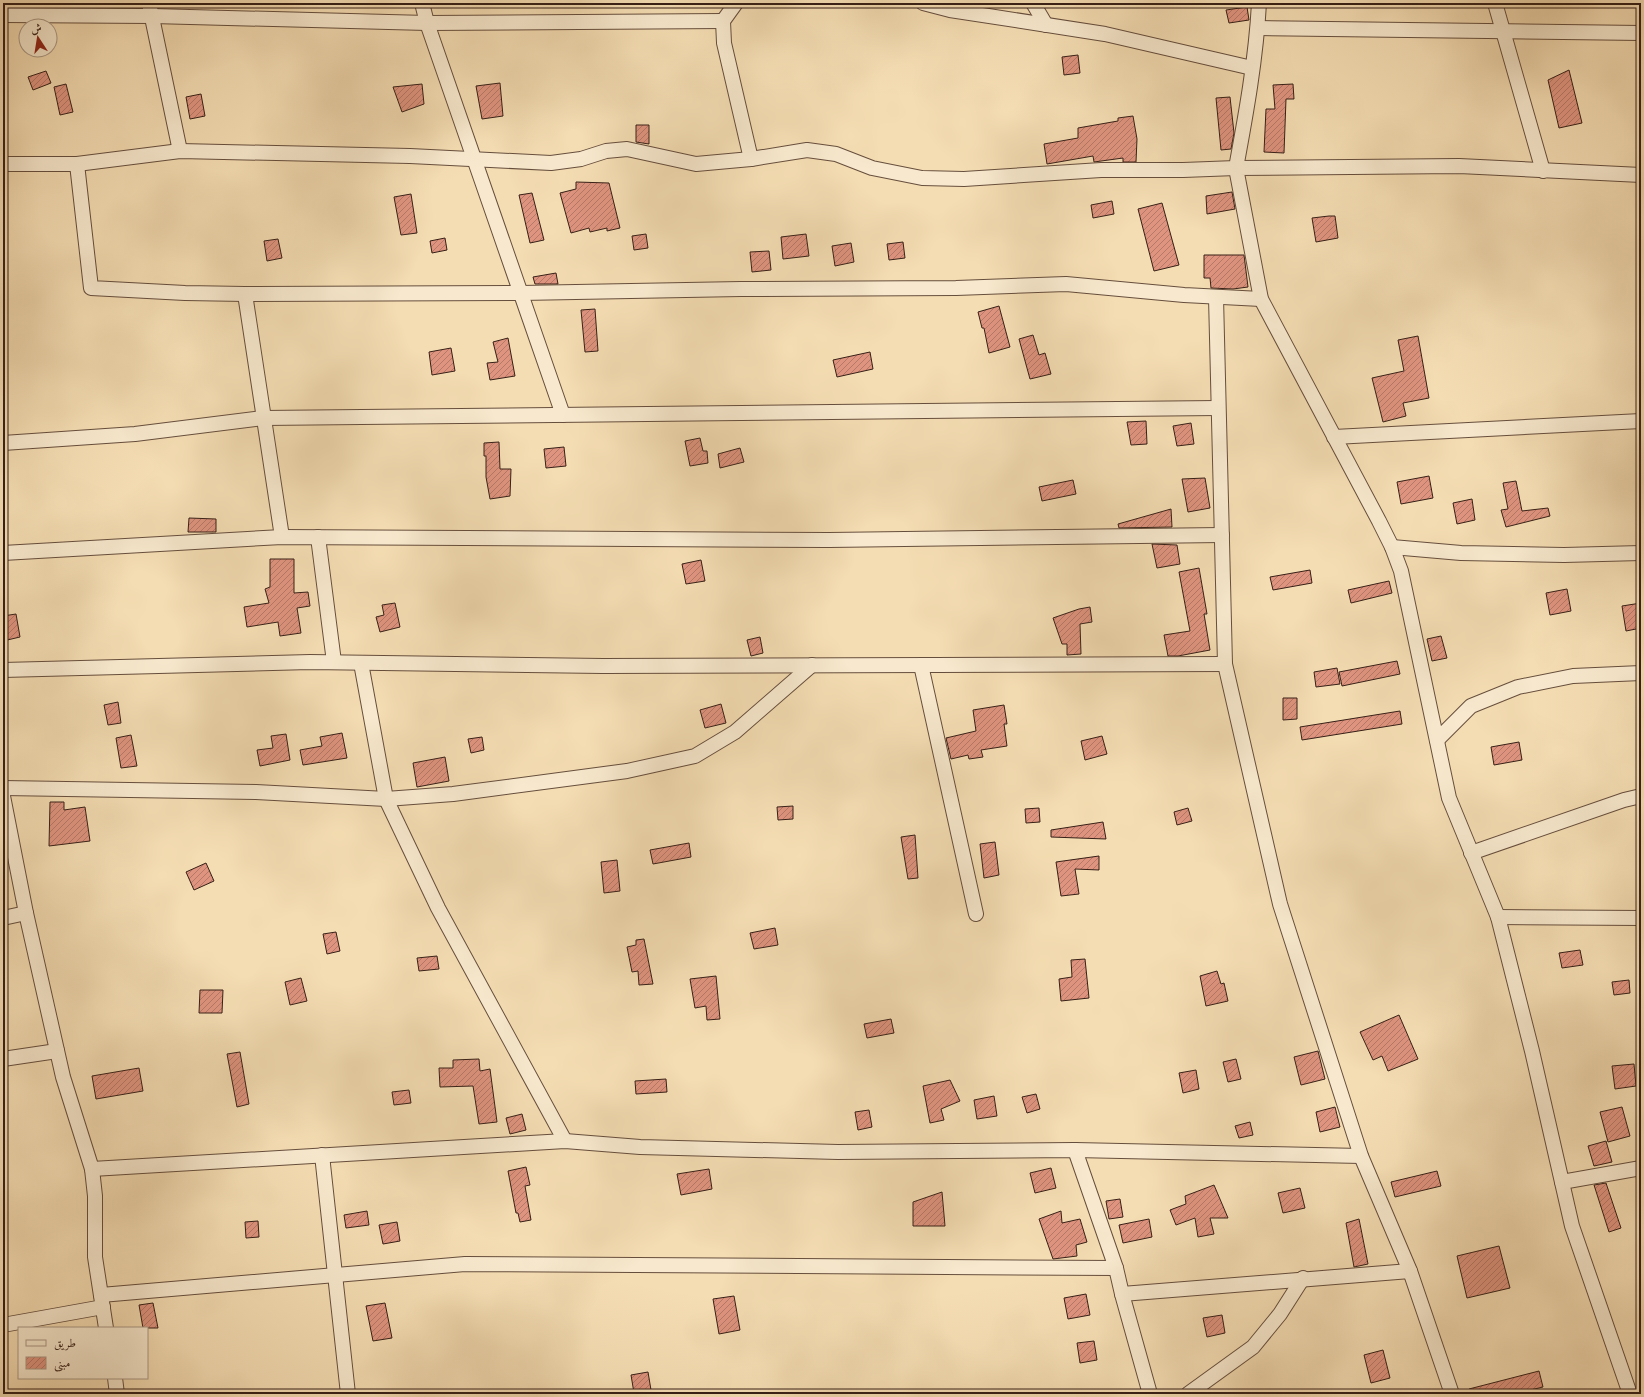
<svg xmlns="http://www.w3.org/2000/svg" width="1644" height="1397" viewBox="0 0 1644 1397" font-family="'Old Standard TT',Amiri,serif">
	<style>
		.building { fill: url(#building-hatch); stroke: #361f16 }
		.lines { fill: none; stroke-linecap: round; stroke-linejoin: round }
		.street-casing { stroke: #664e3d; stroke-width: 16 }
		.street { stroke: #f8e9ce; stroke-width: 14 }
	</style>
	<defs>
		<pattern id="building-hatch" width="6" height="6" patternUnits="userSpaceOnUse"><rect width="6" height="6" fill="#df947f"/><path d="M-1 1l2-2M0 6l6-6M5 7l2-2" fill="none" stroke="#b67867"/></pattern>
	</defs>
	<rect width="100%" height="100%" fill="#f5ddb3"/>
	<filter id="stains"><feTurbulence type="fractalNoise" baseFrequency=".005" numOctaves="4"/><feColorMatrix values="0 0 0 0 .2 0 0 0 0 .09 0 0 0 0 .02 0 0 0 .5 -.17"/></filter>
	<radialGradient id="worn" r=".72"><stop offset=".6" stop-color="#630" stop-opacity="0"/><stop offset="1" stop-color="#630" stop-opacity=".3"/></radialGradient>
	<g class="building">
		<path d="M1247,7L1249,20L1229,23L1226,10Z"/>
		<path d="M1078,55L1080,73L1064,75L1062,57Z"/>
		<path d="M1569,70L1582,123L1559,128L1548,80Z"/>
		<path d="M46,71L51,83L33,90L28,77Z"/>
		<path d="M500,83L503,116L482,119L476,86Z"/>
		<path d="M66,84L73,112L60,115L54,87Z"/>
		<path d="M422,84L424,104L402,112L393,87Z"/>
		<path d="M1293,84L1294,99H1286L1284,153L1264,152L1266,109H1275L1273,85Z"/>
		<path d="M201,94L205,116L190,119L186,97Z"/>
		<path d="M1230,97L1234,133L1231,149L1221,150L1216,98Z"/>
		<path d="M1133,116L1137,139L1136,162H1123V158L1094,162L1093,156L1047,164L1044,144L1078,138V128L1118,121V118Z"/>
		<path d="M636,125H649V144L636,142Z"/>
		<path d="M576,182L609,183L620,228L607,231V228L590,232L589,228L571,233L560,193L576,189Z"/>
		<path d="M1232,192L1235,209L1207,214L1206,196Z"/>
		<path d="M532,193L544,240L530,243L519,195Z"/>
		<path d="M411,194L417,233L401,235L394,197Z"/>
		<path d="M1112,201L1114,214L1093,218L1091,205Z"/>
		<path d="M1162,203L1179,265L1154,271L1138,209Z"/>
		<path d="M1329,216H1335L1338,238L1316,242L1312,218Z"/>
		<path d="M646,234L648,248L634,250L632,236Z"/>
		<path d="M806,234L809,256L783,259L781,237Z"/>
		<path d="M445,238L447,250L432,253L430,241Z"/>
		<path d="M278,239L282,258L267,261L264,241Z"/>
		<path d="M903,242L905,258L889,260L887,244Z"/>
		<path d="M851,243L854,262L835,266L832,246Z"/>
		<path d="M769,251L771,270L752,272L750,252Z"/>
		<path d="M1204,255H1244L1248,287L1233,289L1211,288L1210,278H1204Z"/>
		<path d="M556,273L558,284H535L533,277Z"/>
		<path d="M999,306L1010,347L989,353L984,328H982L978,312Z"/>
		<path d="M595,309L598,351L585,352L581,310Z"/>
		<path d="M1033,335L1039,355L1045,353L1051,374L1030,379L1019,339Z"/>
		<path d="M1418,336L1429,398L1403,403L1406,416L1383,422L1372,378L1404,371L1398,340Z"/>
		<path d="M508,338L515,376L490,380L487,363L498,362L493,342Z"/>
		<path d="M451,348L455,371L432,375L429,352Z"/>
		<path d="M870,352L873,369L837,377L833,360Z"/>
		<path d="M1146,421L1147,444L1131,445L1127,422Z"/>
		<path d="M1191,423L1194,444L1177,446L1173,426Z"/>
		<path d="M700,438L703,451H707L708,463L690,466L685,441Z"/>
		<path d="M499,442L500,469H511L510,496L490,499L486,477V456H484V443Z"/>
		<path d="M564,447L566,466L546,468L544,449Z"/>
		<path d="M740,448L744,462L720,468L718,454Z"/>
		<path d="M1429,476L1433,498L1401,504L1397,482Z"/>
		<path d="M1205,478L1210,508L1188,512L1182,479Z"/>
		<path d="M1073,480L1076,494L1042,501L1039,487Z"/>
		<path d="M1516,481L1522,511L1548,508L1550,516L1506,527L1501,510L1508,509L1503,483Z"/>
		<path d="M1472,499L1475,520L1457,524L1453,503Z"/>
		<path d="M1171,509L1172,527L1119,528L1118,524Z"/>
		<path d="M189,518L216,519V532H188Z"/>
		<path d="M1152,544L1177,545L1180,564L1157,568Z"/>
		<path d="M270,559H294V593L308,592L310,606L297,608L301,633L280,636L278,622L247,627L244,607L269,603L265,589L270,587Z"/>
		<path d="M701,560L705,581L686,584L682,564Z"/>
		<path d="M1199,568L1207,614H1204L1210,650L1178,656H1168L1164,635L1190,631L1179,572Z"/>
		<path d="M1310,570L1312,583L1273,590L1270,577Z"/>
		<path d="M1389,581L1392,593L1351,603L1348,590Z"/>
		<path d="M1567,589L1571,611L1550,615L1546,593Z"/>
		<path d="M395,603L400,627L380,632L376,617L384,615L382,605Z"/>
		<path d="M1641,603V628L1626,631L1622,606Z"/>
		<path d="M1090,607L1092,622L1080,624L1081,654L1067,655V644H1062L1053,618L1079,609Z"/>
		<path d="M16,614L20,637L3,641V616Z"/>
		<path d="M1441,636L1447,658L1432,661L1427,639Z"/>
		<path d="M760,637L763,653L751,656L747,640Z"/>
		<path d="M1397,661L1400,674L1342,686L1339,672Z"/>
		<path d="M1337,668L1340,684L1316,687L1314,672Z"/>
		<path d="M1283,698H1297V719L1283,720Z"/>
		<path d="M118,702L121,723L108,725L104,705Z"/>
		<path d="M721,704L726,723L705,728L700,710Z"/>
		<path d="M1004,705L1007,724H1004L1007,746L981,750L983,757L969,759L968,755L951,759L946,738L976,731L973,710Z"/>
		<path d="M1400,711L1402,724L1302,740L1300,727Z"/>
		<path d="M342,733L347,758L303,765L300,750L322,746L320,737Z"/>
		<path d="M286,734L290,760L260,766L257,750L273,748L271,736Z"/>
		<path d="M131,735L137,766L121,768L116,738Z"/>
		<path d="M1102,736L1107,754L1085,760L1081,741Z"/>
		<path d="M482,737L484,750L471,753L468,739Z"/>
		<path d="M1519,742L1522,760L1494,765L1491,747Z"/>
		<path d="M445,757L449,781L417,787L413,763Z"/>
		<path d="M50,802H64V810L85,807L90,841L49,846Z"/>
		<path d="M793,806V819L778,820L777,807Z"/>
		<path d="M1039,808L1040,822L1026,823L1025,809Z"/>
		<path d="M1188,808L1192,821L1177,825L1174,812Z"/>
		<path d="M1103,822L1106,839L1051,837V830Z"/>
		<path d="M915,835L918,878L908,879L901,837Z"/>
		<path d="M995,842L999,875L984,878L980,844Z"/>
		<path d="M689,843L691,857L653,864L650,850Z"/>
		<path d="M1099,856V870L1075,869L1079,894L1061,896L1056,862Z"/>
		<path d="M617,860L620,891L604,893L601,862Z"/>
		<path d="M206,863L214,881L194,890L186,872Z"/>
		<path d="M775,928L778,945L754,949L750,933Z"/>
		<path d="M336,932L340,951L327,954L323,934Z"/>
		<path d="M644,939L653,984L639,985L638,971L632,972L627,947L636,945V940Z"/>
		<path d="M1580,950L1583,965L1562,968L1559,953Z"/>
		<path d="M437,956L439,969L419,971L417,958Z"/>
		<path d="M1085,959L1089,998L1061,1001L1059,979L1072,977L1071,960Z"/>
		<path d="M1217,971L1221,984L1224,983L1228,1001L1206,1006L1200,976Z"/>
		<path d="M716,976L720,1019L707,1020L706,1006L695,1008L690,979Z"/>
		<path d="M301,978L307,1001L290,1005L285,982Z"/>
		<path d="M1629,980L1630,993L1614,995L1612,982Z"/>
		<path d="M200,990H223L222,1013H199Z"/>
		<path d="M1399,1015L1418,1059L1388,1071L1382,1056L1373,1060L1360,1032Z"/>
		<path d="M891,1019L894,1033L867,1038L864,1024Z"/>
		<path d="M1318,1051L1325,1079L1301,1085L1294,1057Z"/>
		<path d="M240,1052L249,1104L237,1107L227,1054Z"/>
		<path d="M479,1059L480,1071L490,1069L497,1122L479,1124L473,1086L440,1087L439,1068H453V1060Z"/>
		<path d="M1236,1059L1241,1079L1228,1082L1223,1062Z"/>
		<path d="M1634,1064L1636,1086L1615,1089L1612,1066Z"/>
		<path d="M139,1068L143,1091L96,1099L92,1076Z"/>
		<path d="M1196,1070L1199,1089L1183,1093L1179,1073Z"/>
		<path d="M666,1079L667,1092L636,1094L635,1081Z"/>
		<path d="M950,1080L960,1101L941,1109L944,1120L930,1123L923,1086Z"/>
		<path d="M409,1090L411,1103L394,1105L392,1092Z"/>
		<path d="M1036,1094L1040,1109L1027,1113L1022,1097Z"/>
		<path d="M994,1096L997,1116L977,1119L974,1100Z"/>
		<path d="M1335,1107L1340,1127L1320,1132L1316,1112Z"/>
		<path d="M1622,1107L1630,1136L1608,1142L1600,1112Z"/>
		<path d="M869,1110L872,1127L858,1130L855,1112Z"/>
		<path d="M522,1114L526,1130L510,1134L506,1118Z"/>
		<path d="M1250,1122L1253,1135L1239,1138L1235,1126Z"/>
		<path d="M1606,1141L1612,1162L1594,1166L1588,1146Z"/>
		<path d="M526,1167L530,1185L525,1186L531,1220L520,1222L518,1213H516L508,1171Z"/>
		<path d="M1051,1168L1056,1188L1035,1193L1030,1173Z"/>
		<path d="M709,1169L712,1189L681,1195L677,1174Z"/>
		<path d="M1437,1171L1441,1186L1395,1197L1391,1182Z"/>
		<path d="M1606,1183L1621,1228L1609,1232L1594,1185Z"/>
		<path d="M1214,1185L1228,1218H1210L1214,1234L1198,1237L1195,1218L1176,1225L1170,1210L1186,1204L1185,1196Z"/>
		<path d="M1300,1188L1305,1208L1283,1213L1278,1193Z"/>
		<path d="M942,1192L945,1226H913V1202Z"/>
		<path d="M1120,1199L1123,1217L1109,1219L1106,1201Z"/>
		<path d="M367,1211L369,1225L346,1228L344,1215Z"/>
		<path d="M1061,1211L1062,1223L1080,1219L1087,1242L1076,1245L1077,1256L1053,1259L1039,1219Z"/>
		<path d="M1149,1219L1152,1237L1123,1243L1119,1225Z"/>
		<path d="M1359,1219L1368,1264L1354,1267L1346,1223Z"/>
		<path d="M258,1221L259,1237L246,1238L245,1222Z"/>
		<path d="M397,1222L400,1241L383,1244L379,1225Z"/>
		<path d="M1499,1246L1510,1288L1467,1298L1457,1256Z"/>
		<path d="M1086,1294L1090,1315L1068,1319L1064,1298Z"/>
		<path d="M734,1296L740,1330L719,1334L713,1299Z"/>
		<path d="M153,1303L158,1328H143L139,1305Z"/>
		<path d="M385,1303L392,1338L373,1341L366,1306Z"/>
		<path d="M1222,1315L1225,1333L1207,1337L1203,1318Z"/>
		<path d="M1094,1341L1097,1360L1080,1363L1077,1343Z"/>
		<path d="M1383,1350L1390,1378L1371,1383L1364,1355Z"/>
		<path d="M1539,1371L1543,1387L1514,1394H1469V1389Z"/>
		<path d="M648,1372L651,1390L634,1393L631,1375Z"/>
	</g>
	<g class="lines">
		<defs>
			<g id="street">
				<path d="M149,3L180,151"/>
				<path d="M422,3L427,23L563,415"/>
				<path d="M736,3L723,21L724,43L751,159"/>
				<path d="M923,3L950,10L1105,34L1252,68"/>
				<path d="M1033,3L1046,25"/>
				<path d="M1495,3L1543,171"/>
				<path d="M3,15L152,16L427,23L723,21"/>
				<path d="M1258,28L1641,33"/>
				<path d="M3,164H77L180,151L410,156L551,163L581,159L606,151L627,149L696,164L751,159L807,150L836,154L872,168L922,178L964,179L1101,170H1183L1236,168C1246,114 1256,59 1259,3"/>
				<path d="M77,164L91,288L185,293L245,294L521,293L741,289L956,288L1066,284L1184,295L1261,299"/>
				<path d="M245,294L282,537"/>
				<path d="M1216,297L1225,664L1280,904L1361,1156L1410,1271L1452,1394"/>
				<path d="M1334,437L1641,421"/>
				<path d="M3,443L135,434L263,418L1218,408"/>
				<path d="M318,537L334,662"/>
				<path d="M1392,547L1461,553L1564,555L1641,553"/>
				<path d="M3,553L282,537L829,540L1222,535"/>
				<path d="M361,663L386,799L438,908L565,1141"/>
				<path d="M921,665L976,914"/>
				<path d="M3,670L310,662L603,666L1225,664"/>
				<path d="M1437,740L1471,706L1518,687L1573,676L1641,673"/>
				<path d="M3,788L256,792L386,799L453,794L627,771L695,756L735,732L812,665"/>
				<path d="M3,796L26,913L63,1077L92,1169L95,1196V1257L106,1328"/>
				<path d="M1471,853L1624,800L1641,796"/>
				<path d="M1498,917L1641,918"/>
				<path d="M3,918L26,913"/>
				<path d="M3,1059L57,1051"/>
				<path d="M1075,1150L1116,1268L1122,1294L1150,1394"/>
				<path d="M322,1155L348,1394"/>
				<path d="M92,1169L565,1141L640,1147L838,1152L1075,1150L1361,1156"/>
				<path d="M1562,1182L1641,1168"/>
				<path d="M1122,1294L1410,1271"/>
				<path d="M101,1295L465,1264L1116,1268"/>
				<path d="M3,1325L103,1307"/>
				<path d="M115,1378L117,1394"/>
				<path d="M1188,1394L1253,1347L1280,1314L1303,1278"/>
				<path d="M1630,1394L1572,1226L1532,1051L1498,917L1449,798L1401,571L1392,547L1379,521L1261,299L1236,168L1459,166L1641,175"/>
			</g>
		</defs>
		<use href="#street" class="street-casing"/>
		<use href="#street" class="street"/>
	</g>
	<rect width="1644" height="1397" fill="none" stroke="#f5ddb3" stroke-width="16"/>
	<rect x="4" y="4" width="1636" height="1389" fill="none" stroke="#361f16" stroke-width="2"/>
	<rect x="8" y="8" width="1628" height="1381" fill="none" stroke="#361f16"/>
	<rect x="18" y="1327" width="130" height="52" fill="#f8e9ce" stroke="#aa9884"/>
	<rect x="26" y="1340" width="20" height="6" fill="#f8e9ce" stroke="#aa9884"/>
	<text x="54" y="1347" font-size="12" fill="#361f16">طريق</text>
	<rect x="26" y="1357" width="20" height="12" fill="url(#building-hatch)" stroke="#aa9884"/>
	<text x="54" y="1367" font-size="12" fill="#361f16">مبنى</text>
	<g transform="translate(38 38) rotate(348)"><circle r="19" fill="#f8e9ce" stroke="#aa9884"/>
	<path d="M0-3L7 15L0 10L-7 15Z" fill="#8f2418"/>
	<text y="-6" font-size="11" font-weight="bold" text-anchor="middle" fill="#361f16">ش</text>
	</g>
	<rect width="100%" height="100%" filter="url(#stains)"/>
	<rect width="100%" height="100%" fill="url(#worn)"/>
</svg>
